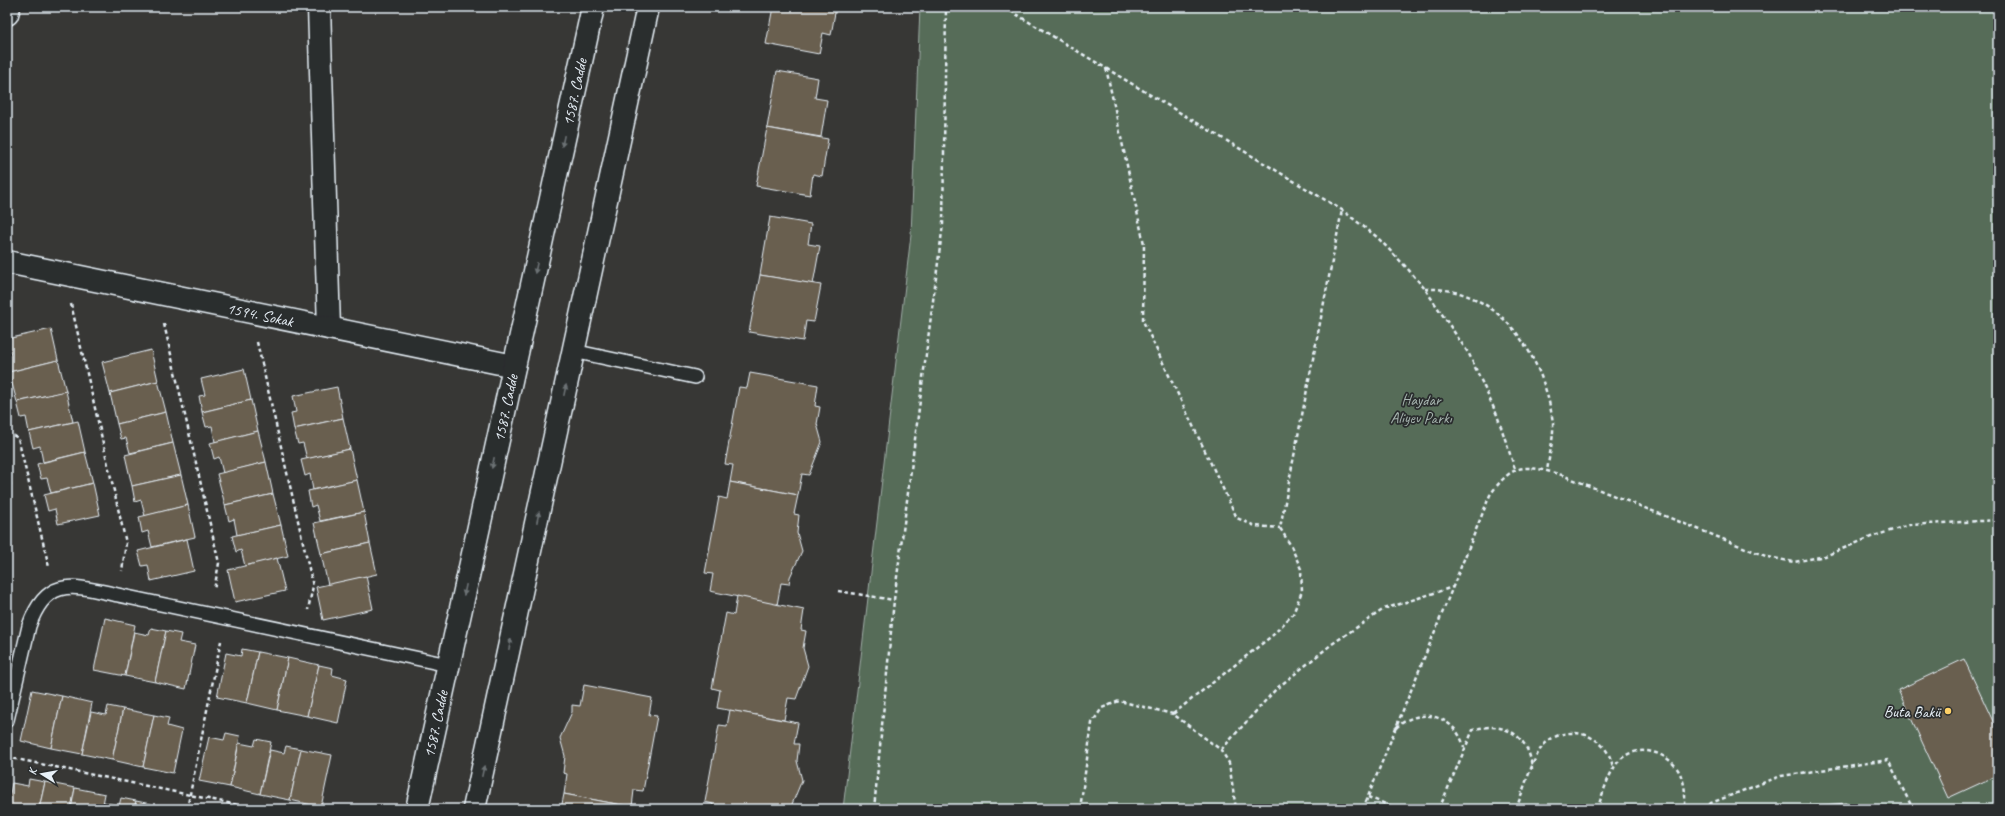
<svg xmlns="http://www.w3.org/2000/svg" width="2005" height="816" viewBox="0 0 2005 816" font-family="Caveat,sans-serif">
	<style>
		.green { fill: #576c58; stroke: #a0aea8 }
		.building { fill: #695e50; stroke: #e8f1f8 }
		.lines { fill: none; stroke-linecap: round; stroke-linejoin: round }
		.service-casing { stroke: #e8f1f8; stroke-width: 16 }
		.minor-casing { stroke: #e8f1f8; stroke-width: 25 }
		.secondary-casing { stroke: #e8f1f8; stroke-width: 25 }
		.path { stroke: #e8f1f8; stroke-width: 2.5; stroke-dasharray: 4 3; stroke-linecap: butt }
		.service { stroke: #2a2d2e; stroke-width: 13 }
		.minor { stroke: #2a2d2e; stroke-width: 22 }
		.secondary { stroke: #2a2d2e; stroke-width: 22 }
		.oneway { fill: #6c7275 }
		.poi-dot { fill: #ffd166; stroke: #2a2d2e; stroke-width: 1.5 }
		.labels { text-anchor: middle; stroke-width: 3.5; stroke-linejoin: round; paint-order: stroke }
		.street-label { font-size: 16px; fill: #e8f1f8; stroke: #2a2d2e }
		.park-label { font-size: 16px; fill: #a7b5b0; stroke: #2a2d2e }
		.poi-label { font-size: 16px; fill: #e8f1f8; stroke: #2a2d2e; text-anchor: end }
	</style>
	<rect width="100%" height="100%" fill="#373735"/>
	<filter id="ink" filterUnits="userSpaceOnUse"><feTurbulence type="fractalNoise" baseFrequency=".025" numOctaves="2"/><feDisplacementMap in="SourceGraphic" scale="8" xChannelSelector="R" yChannelSelector="G"/><feConvolveMatrix kernelMatrix="1 2 1 2 8 2 1 2 1" color-interpolation-filters="sRGB"/></filter>
	<g filter="url(#ink)">
		<path class="green" d="M920,7H1998V809H843L911,235Z"/>
		<g class="building">
			<path d="M773,7H836L831,35L823,33L819,54L766,44Z"/>
			<path d="M777,71L818,78L815,98L827,100L821,137L767,128Z"/>
			<path d="M767,128L828,139L822,176L813,174L810,195L756,186Z"/>
			<path d="M770,217L811,224L808,244L820,246L813,284L760,275Z"/>
			<path d="M760,275L821,285L814,322L806,321L803,341L749,332Z"/>
			<path d="M51,329L58,360L9,372L7,356L11,354L7,339Z"/>
			<path d="M151,350L158,381L110,393L102,362Z"/>
			<path d="M58,360L66,391L17,402L9,372Z"/>
			<path d="M244,369L251,400L202,412L199,396L205,395L201,379Z"/>
			<path d="M750,373L818,385L815,406L820,407L817,424L822,442L809,475L802,474L798,495L730,482L733,465L725,464L739,387L747,388Z"/>
			<path d="M158,381L166,412L117,424L110,393Z"/>
			<path d="M337,387L343,418L294,429L291,413L296,412L293,396Z"/>
			<path d="M66,391L73,422L29,432L26,417L21,418L17,402Z"/>
			<path d="M251,400L258,431L215,442L212,426L206,427L202,412Z"/>
			<path d="M166,412L173,443L130,453L126,438L121,439L117,424Z"/>
			<path d="M343,418L350,449L307,459L303,443L298,444L294,429Z"/>
			<path d="M78,421L85,452L43,462L40,446L33,448L29,432Z"/>
			<path d="M258,431L266,462L223,473L219,457L214,459L210,443Z"/>
			<path d="M173,443L181,475L132,486L125,455Z"/>
			<path d="M350,449L357,480L313,490L310,474L305,476L301,460Z"/>
			<path d="M85,452L93,483L51,493L47,478L41,479L37,464Z"/>
			<path d="M7,461L11,485H7Z"/>
			<path d="M266,462L273,494L225,505L217,474Z"/>
			<path d="M181,475L188,505L145,516L141,500L135,502L132,486Z"/>
			<path d="M357,480L364,512L320,521L316,505L311,507L308,491Z"/>
			<path d="M730,482L798,495L794,514L799,515L797,533L802,551L790,577L789,584L781,583L777,605L710,591L713,574L705,573L719,497L727,499Z"/>
			<path d="M93,483L100,515L58,524L55,509L48,511L44,495Z"/>
			<path d="M273,494L281,525L237,535L234,519L229,521L225,505Z"/>
			<path d="M188,505L195,537L152,547L148,531L142,533L139,517Z"/>
			<path d="M364,512L370,543L321,554L314,523Z"/>
			<path d="M281,525L288,556L245,566L241,550L236,552L232,536Z"/>
			<path d="M187,539L194,571L151,581L148,565L142,566L138,551Z"/>
			<path d="M370,543L377,574L328,585L321,554Z"/>
			<path d="M277,558L285,591L235,602L228,570Z"/>
			<path d="M366,576L373,609L323,620L316,587Z"/>
			<path d="M737,596L804,610L801,630L806,631L803,648L808,666L796,699L788,698L784,720L717,708L720,690L712,688L726,613L734,615Z"/>
			<path d="M105,618L135,625L125,676L94,670Z"/>
			<path d="M151,628L166,631L155,682L125,676L134,632L149,635Z"/>
			<path d="M166,631L181,634L179,642L195,645L186,689L155,682Z"/>
			<path d="M242,649L258,652L247,703L217,697L226,653L241,656Z"/>
			<path d="M258,652L288,658L277,710L247,703Z"/>
			<path d="M288,658L319,665L307,716L277,710Z"/>
			<path d="M1964,659L1998,732V775L1948,798L1898,690Z"/>
			<path d="M319,665L333,668L332,675L347,679L338,723L307,716Z"/>
			<path d="M584,685L652,698L649,715L657,716L643,791L634,790L632,807L564,794L567,774L563,773L565,756L560,738L572,712V705L580,706Z"/>
			<path d="M32,690L62,696L51,748L21,741Z"/>
			<path d="M62,696L92,703L82,754L51,748Z"/>
			<path d="M108,706L123,709L112,760L82,754L91,712L106,715Z"/>
			<path d="M123,709L154,715L143,767L112,760Z"/>
			<path d="M730,710L798,723L794,744H799L797,761L802,780L790,809H712L713,804L705,802L719,725L727,726Z"/>
			<path d="M154,715L169,718L167,726L182,730L173,773L143,767Z"/>
			<path d="M226,733L240,736L230,787L199,781L209,737L224,740Z"/>
			<path d="M256,739L271,742L260,794L230,787L239,743L254,746Z"/>
			<path d="M286,746L301,749L290,800L260,794L270,750L284,753Z"/>
			<path d="M301,749L332,755L321,807L290,800Z"/>
			<path d="M29,779L45,782L39,809H7L12,783L28,786Z"/>
			<path d="M45,782L75,788L71,809H39Z"/>
			<path d="M75,788L105,794L102,809H71Z"/>
			<path d="M564,794L632,807L631,809H561Z"/>
			<path d="M121,798L136,801L134,809H102L104,802L119,806Z"/>
			<path d="M136,801L151,804L150,809H134Z"/>
			<path d="M1846,803L1853,809H1778Z"/>
		</g>
		<g class="lines">
			<defs>
				<g id="service">
					<path d="M573,351L695,377"/>
					<path d="M7,720L29,626C47,575 74,586 118,595L448,665"/>
				</g>
				<g id="minor">
					<path d="M319,7L329,328"/>
					<path d="M7,14L9,7"/>
					<path d="M7,262L514,366"/>
				</g>
				<g id="secondary">
					<path d="M417,809L593,7"/>
					<path d="M474,809L648,7"/>
				</g>
			</defs>
			<use href="#service" class="service-casing"/>
			<use href="#minor" class="minor-casing"/>
			<use href="#secondary" class="secondary-casing"/>
			<g class="path">
				<path d="M1004,7L1342,210L1377,237L1407,268L1425,289L1469,354L1497,415L1515,469"/>
				<path d="M1106,68L1144,244L1143,321L1237,518L1255,526L1280,528"/>
				<path d="M1425,289C1500,286 1544,356 1553,423C1554,438 1549,456 1547,471"/>
				<path d="M71,304L126,543L122,571"/>
				<path d="M164,324L219,563L214,590"/>
				<path d="M257,342L313,586L308,610"/>
				<path d="M7,432L18,438L49,567"/>
				<path d="M838,591L894,600"/>
				<path d="M1173,714L1273,635L1293,614L1302,591L1301,569L1291,546L1280,528L1342,210"/>
				<path d="M1396,728C1420,705 1456,716 1464,747"/>
				<path d="M1221,750L1276,689L1332,644L1384,609L1453,587"/>
				<path d="M7,757L257,809"/>
				<path d="M1368,797L1398,809"/>
				<path d="M187,809L221,641"/>
				<path d="M874,809L894,600L943,224L946,7"/>
				<path d="M1080,809L1092,723L1102,708L1119,701L1173,714L1221,750L1229,763L1236,809"/>
				<path d="M1363,809L1490,495C1514,461 1525,465 1562,475L1768,557L1794,562L1825,556L1871,537L1909,525L1998,520"/>
				<path d="M1439,809L1473,730C1504,720 1530,736 1532,769"/>
				<path d="M1516,809C1522,794 1533,758 1542,747C1554,732 1576,729 1592,738C1604,744 1612,756 1613,770"/>
				<path d="M1597,809C1603,794 1608,774 1618,762C1636,741 1672,752 1681,776C1686,786 1685,798 1685,809"/>
				<path d="M1704,809L1711,803L1781,776L1888,760L1913,809"/>
			</g>
			<use href="#service" class="service"/>
			<use href="#minor" class="minor"/>
			<use href="#secondary" class="secondary"/>
		</g>
		<defs><path id="oneway-solid" d="M-6-.8H1V-3.2L6.5 0L1 3.2V.8H-6Z"/></defs>
		<g class="oneway">
			<use href="#oneway-solid" transform="translate(563 141) rotate(102)"/>
			<use href="#oneway-solid" transform="translate(536 268) rotate(102)"/>
			<use href="#oneway-solid" transform="translate(565 390) rotate(-78)"/>
			<use href="#oneway-solid" transform="translate(493 463) rotate(102)"/>
			<use href="#oneway-solid" transform="translate(538 517) rotate(-78)"/>
			<use href="#oneway-solid" transform="translate(465 590) rotate(102)"/>
			<use href="#oneway-solid" transform="translate(510 644) rotate(-78)"/>
			<use href="#oneway-solid" transform="translate(483 771) rotate(-78)"/>
		</g>
	</g>
	<circle class="poi-dot" cx="1948" cy="711" r="4"/>
	<g class="labels">
		<g class="street-label">
			<text transform="translate(574 92) rotate(-78)" y="6">1587. Cadde</text>
			<text transform="translate(260 314) rotate(12)" y="6">1594. Sokak</text>
			<text transform="translate(505 408) rotate(-78)" y="6">1587. Cadde</text>
			<text transform="translate(435 724) rotate(-78)" y="6">1587. Cadde</text>
		</g>
		<g class="park-label">
			<text x="1421" y="405">Haydar<tspan x="1421" dy="18">Aliyev Parkı</tspan></text>
		</g>
		<g class="poi-label">
			<text x="1940" y="717">Buta Bakü</text>
		</g>
	</g>
	<rect width="2005" height="816" fill="none" stroke="#2a2d2e" stroke-width="24"/>
	<rect x="12" y="12" width="1981" height="792" fill="none" stroke="#e8f1f8" stroke-width="1.5" filter="url(#ink)"/>
	<g transform="translate(42 774) rotate(281)" stroke="#2a2d2e" stroke-width="3" paint-order="stroke">
	<path d="M0-3L7 15L0 10L-7 15Z" fill="#e8f1f8"/>
	<text y="-6" font-size="11" font-weight="bold" text-anchor="middle" fill="#e8f1f8">K</text>
	</g>
</svg>
